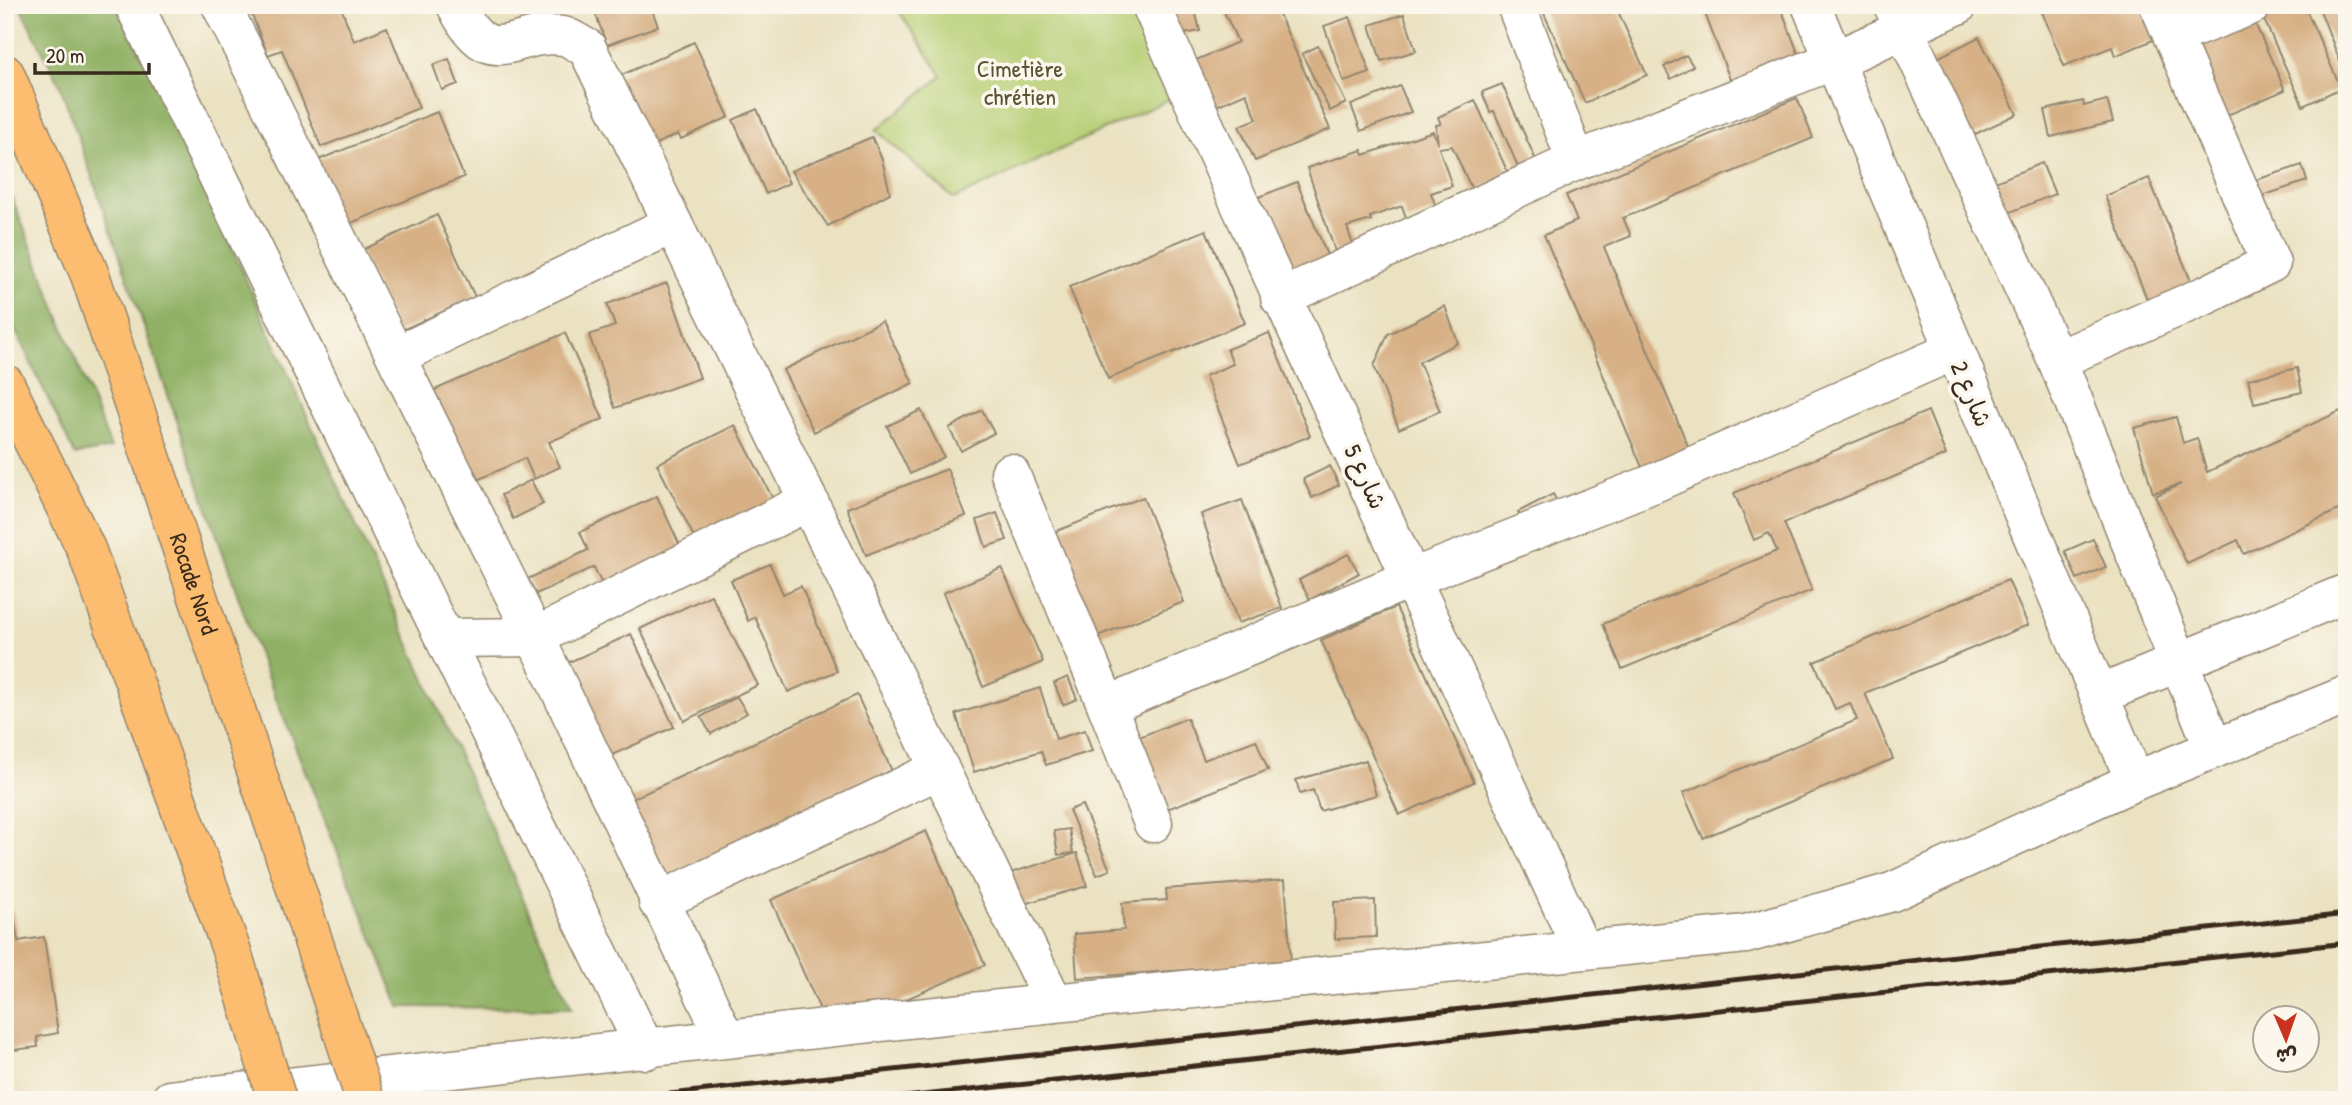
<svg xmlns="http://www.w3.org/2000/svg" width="2352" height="1105" viewBox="0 0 2352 1105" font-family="'Patrick Hand','Playpen Sans Arabic',sans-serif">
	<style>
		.green { fill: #b6ce73; stroke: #787c48; stroke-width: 2 }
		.forest { fill: #90b165; stroke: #666e42; stroke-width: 2 }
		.building { fill: #d7b085 }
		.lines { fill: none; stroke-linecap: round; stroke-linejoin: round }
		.minor-casing { stroke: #938670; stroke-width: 41 }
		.highway-casing { stroke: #938670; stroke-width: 41 }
		.minor { stroke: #fff; stroke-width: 38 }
		.highway { stroke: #fcbd6f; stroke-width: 38 }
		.rail { stroke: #3b2a1e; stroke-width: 5 }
		.highway-bridge-casing { stroke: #938670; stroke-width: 41; stroke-linecap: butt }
		.highway-bridge { stroke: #fcbd6f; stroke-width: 38 }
		.labels { text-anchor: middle; stroke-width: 7; stroke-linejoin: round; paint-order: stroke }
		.park-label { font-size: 24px; fill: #5a5333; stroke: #fbf7ec }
		.street-label { font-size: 24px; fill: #3b2a1e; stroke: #fbf7ec }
	</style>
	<rect width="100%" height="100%" fill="#fbf7ec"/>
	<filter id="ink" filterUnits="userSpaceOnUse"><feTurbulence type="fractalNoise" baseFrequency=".0143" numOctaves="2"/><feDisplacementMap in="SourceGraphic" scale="14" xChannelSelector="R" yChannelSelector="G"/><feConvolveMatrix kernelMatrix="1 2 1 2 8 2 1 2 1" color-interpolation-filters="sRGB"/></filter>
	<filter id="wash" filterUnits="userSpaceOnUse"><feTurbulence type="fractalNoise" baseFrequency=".00686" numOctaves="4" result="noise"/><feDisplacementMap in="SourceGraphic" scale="28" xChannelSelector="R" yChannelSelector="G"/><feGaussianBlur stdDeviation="1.57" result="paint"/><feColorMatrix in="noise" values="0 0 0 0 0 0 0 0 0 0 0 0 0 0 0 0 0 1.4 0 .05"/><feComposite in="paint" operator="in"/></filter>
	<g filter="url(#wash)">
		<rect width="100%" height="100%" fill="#ebe2c2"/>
		<path class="green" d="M895,5H1131L1176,96L954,199L876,130L942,76Z"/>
		<g class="forest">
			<path d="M19,5H116L184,141L572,1008L400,1007L260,659L60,85Z"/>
			<path d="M5,180L111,448L75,455L5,309Z"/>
		</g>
		<g id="blocks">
			<g class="building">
				<path d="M263,5H340L354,41L387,27L419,108L321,147L282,50L268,55L250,10Z"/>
				<path d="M598,5H650L658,26L607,45L593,7Z"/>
				<path d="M1171,5H1194L1200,31L1178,35Z"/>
				<path d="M1221,5H1275L1330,129L1255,161L1239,126L1257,119L1246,93L1207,110L1187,64L1238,42Z"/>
				<path d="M1540,5H1615L1647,75L1585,103Z"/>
				<path d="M1711,5H1780L1799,56L1731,82L1703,8Z"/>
				<path d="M2039,5H2144L2158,38L2115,56L2112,47L2064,66Z"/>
				<path d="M2285,5H2304L2341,88L2303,106L2262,15Z"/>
				<path d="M2318,5H2347V71L2344,72Z"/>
				<path d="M1404,14L1416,51L1381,61L1370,25Z"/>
				<path d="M1350,17L1370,73L1344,82L1324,26Z"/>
				<path d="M2254,21L2285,90L2223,117L2192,48Z"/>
				<path d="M1979,37L2017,114L1963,140L1925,64Z"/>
				<path d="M694,42L729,117L681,139L678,134L647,148L615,78Z"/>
				<path d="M1318,46L1346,103L1330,111L1302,54Z"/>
				<path d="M1686,55L1693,66L1671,79L1664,67Z"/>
				<path d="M449,59L458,84L442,90L433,65Z"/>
				<path d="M1502,84L1539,167L1521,174L1494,111L1490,112L1482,92Z"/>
				<path d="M1400,86L1411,112L1361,131L1351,105Z"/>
				<path d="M1797,98L1813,138L1623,218L1631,236L1604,247L1691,453L1644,472L1544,235L1577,221L1566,195Z"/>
				<path d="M1475,100L1509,175L1473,192L1452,146L1439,148L1452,186L1431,193L1437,210L1407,220L1402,206L1370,217L1371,220L1347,227L1354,248L1336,254L1307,168L1362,150L1364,155L1433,131L1438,145L1436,125L1441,124L1438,117Z"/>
				<path d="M2107,100L2113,122L2051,137L2045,110L2083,101L2084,106Z"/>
				<path d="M757,109L789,183L766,194L733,120Z"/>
				<path d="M437,112L464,177L339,228L313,162Z"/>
				<path d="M872,137L882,159L890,193L828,226L791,171Z"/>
				<path d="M2042,163L2055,194L2008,213L1995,182Z"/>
				<path d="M2302,165L2307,181L2262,196L2256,180Z"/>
				<path d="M2149,178L2195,291L2151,309L2105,196Z"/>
				<path d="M1297,182L1329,260L1273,282L1241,204Z"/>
				<path d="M437,215L475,297L398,332L360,251Z"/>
				<path d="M1206,230L1245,323L1108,379L1069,287Z"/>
				<path d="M667,283L700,378L615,408L589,335L615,326L607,304Z"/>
				<path d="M1445,306L1458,343L1419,362L1440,411L1399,429L1374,366L1388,334Z"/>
				<path d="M882,321L913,383L814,432L783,370Z"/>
				<path d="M565,333L603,419L549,442L560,467L534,479L525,458L471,483L430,392Z"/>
				<path d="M1269,333L1310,436L1240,464L1205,376L1233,364L1227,349Z"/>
				<path d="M2297,368L2302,392L2254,403L2248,379Z"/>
				<path d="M2347,408V506L2244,554L2238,540L2187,564L2155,496L2181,484L2153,493L2134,428L2176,417L2183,443L2197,438L2207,472Z"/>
				<path d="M921,410L944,457L910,474L887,426Z"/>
				<path d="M982,410L994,433L961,451L949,428Z"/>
				<path d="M1928,411L1946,455L1784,523L1812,590L1622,669L1603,624L1777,551L1769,533L1754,540L1734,493Z"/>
				<path d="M735,425L774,501L696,541L657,464Z"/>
				<path d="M1330,466L1339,485L1312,498L1303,479Z"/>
				<path d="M947,469L966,516L866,555L847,508Z"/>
				<path d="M531,480L543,504L513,519L501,495Z"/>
				<path d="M1553,494L1560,506L1525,524L1518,512Z"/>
				<path d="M657,496L683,552L604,589L594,567L536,594L528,579L588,550L580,532Z"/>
				<path d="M1143,497L1184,602L1095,637L1054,532Z"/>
				<path d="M1242,500L1282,608L1238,623L1201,514Z"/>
				<path d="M997,513L1007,540L986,547L977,520Z"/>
				<path d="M2093,539L2106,567L2077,579L2065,551Z"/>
				<path d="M1348,554L1359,573L1310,600L1299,580Z"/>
				<path d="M770,564L783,594L801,586L837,671L788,692L755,617L748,621L731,580Z"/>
				<path d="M1002,568L1043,662L983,687L943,593Z"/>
				<path d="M2008,580L2028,625L1865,693L1893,759L1703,838L1683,793L1857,720L1850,703L1835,709L1814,662Z"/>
				<path d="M711,595L758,685L684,721L640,629Z"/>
				<path d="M1396,607L1474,782L1399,815L1321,640Z"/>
				<path d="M631,634L674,727L601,760L558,667Z"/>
				<path d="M1068,677L1077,699L1063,705L1054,683Z"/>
				<path d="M1040,688L1056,739L1085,730L1092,751L1046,765L1041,751L974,772L956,714Z"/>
				<path d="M857,695L892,771L656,883L619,805Z"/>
				<path d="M737,697L747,713L711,734L701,717Z"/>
				<path d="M1187,718L1204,760L1256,740L1268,770L1162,811L1134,739Z"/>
				<path d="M1366,760L1376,795L1320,811L1313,790L1300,794L1296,780Z"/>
				<path d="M1082,805L1110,870L1097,875L1069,810Z"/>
				<path d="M1069,829L1073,853L1058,855L1054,831Z"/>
				<path d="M926,831L985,965L830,1032L771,900Z"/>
				<path d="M1077,853L1087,886L1010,908L1000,876Z"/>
				<path d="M1285,880L1291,962L1077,978L1074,934L1124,930L1122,903L1167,900L1166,889Z"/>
				<path d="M1375,900L1376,937L1335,939L1334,902Z"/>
				<path d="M13,911L18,941L44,937L58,1033L37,1037L38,1047L5,1051V913Z"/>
			</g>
		</g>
	</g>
	<g filter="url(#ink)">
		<use href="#blocks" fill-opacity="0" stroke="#938670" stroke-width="2"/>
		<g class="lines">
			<defs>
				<g id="minor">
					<path d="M134,5L646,1050"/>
					<path d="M221,5L535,637L725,1038"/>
					<path d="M456,5C491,77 512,29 563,36C570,37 580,45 587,48L1054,1003"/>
					<path d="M1151,5C1290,321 1438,634 1581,948"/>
					<path d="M1516,5L1576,161"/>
					<path d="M1811,5L2135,781"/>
					<path d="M1893,5L2057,360L2214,749"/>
					<path d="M2173,36L2252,5"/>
					<path d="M1280,298L1576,161L1835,60L1958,5"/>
					<path d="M396,356L673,224"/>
					<path d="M2057,360L2206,295L2271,263L2159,5"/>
					<path d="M1010,473L1107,706"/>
					<path d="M447,638L535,637L809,501"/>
					<path d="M2099,695L2347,593"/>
					<path d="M1153,823L1107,706L1412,578L1652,484L1953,351"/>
					<path d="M658,902L940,769"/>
					<path d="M170,1100L1054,1003L1746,934L1892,892L2135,781L2347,695"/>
				</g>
				<g id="highway">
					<path id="s1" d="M5,74L90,275L303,910"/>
					<path d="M5,384L86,549L232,952"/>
				</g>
			</defs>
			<use href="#minor" class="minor-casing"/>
			<use href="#highway" class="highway-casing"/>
			<use href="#minor" class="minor"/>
			<use href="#highway" class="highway"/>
			<g class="rail">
				<path d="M614,1100L2347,914"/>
				<path d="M876,1100L2347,943"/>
			</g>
			<defs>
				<g id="highway-bridge">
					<path d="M303,910L365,1100"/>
					<path d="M232,952L277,1100"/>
				</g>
			</defs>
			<use href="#highway-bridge" class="highway-bridge-casing"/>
			<use href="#highway-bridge" class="highway-bridge"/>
		</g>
	</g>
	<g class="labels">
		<g class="park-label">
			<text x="1020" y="77">Cimetière<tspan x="1020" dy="28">chrétien</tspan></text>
		</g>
		<g class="street-label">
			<text transform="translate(1971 394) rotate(67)" y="8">شارع 2</text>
			<text transform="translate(1365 477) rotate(65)" y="8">شارع 5</text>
			<text dy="8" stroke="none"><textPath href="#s1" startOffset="544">Rocade Nord</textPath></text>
		</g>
	</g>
	<rect width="2352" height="1105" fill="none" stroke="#fbf7ec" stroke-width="28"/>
	<g transform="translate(2286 1039) rotate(178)"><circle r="33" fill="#fbf7ec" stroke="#aea59a" stroke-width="2"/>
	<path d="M0-5L12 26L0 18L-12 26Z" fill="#c8321e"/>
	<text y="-10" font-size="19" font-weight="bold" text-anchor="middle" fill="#3b2a1e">ش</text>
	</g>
	<path d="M35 63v10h114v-10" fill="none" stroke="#3b2a1e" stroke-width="3.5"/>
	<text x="46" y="63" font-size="21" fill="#3b2a1e" stroke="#fbf7ec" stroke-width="5" paint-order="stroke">20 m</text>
</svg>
